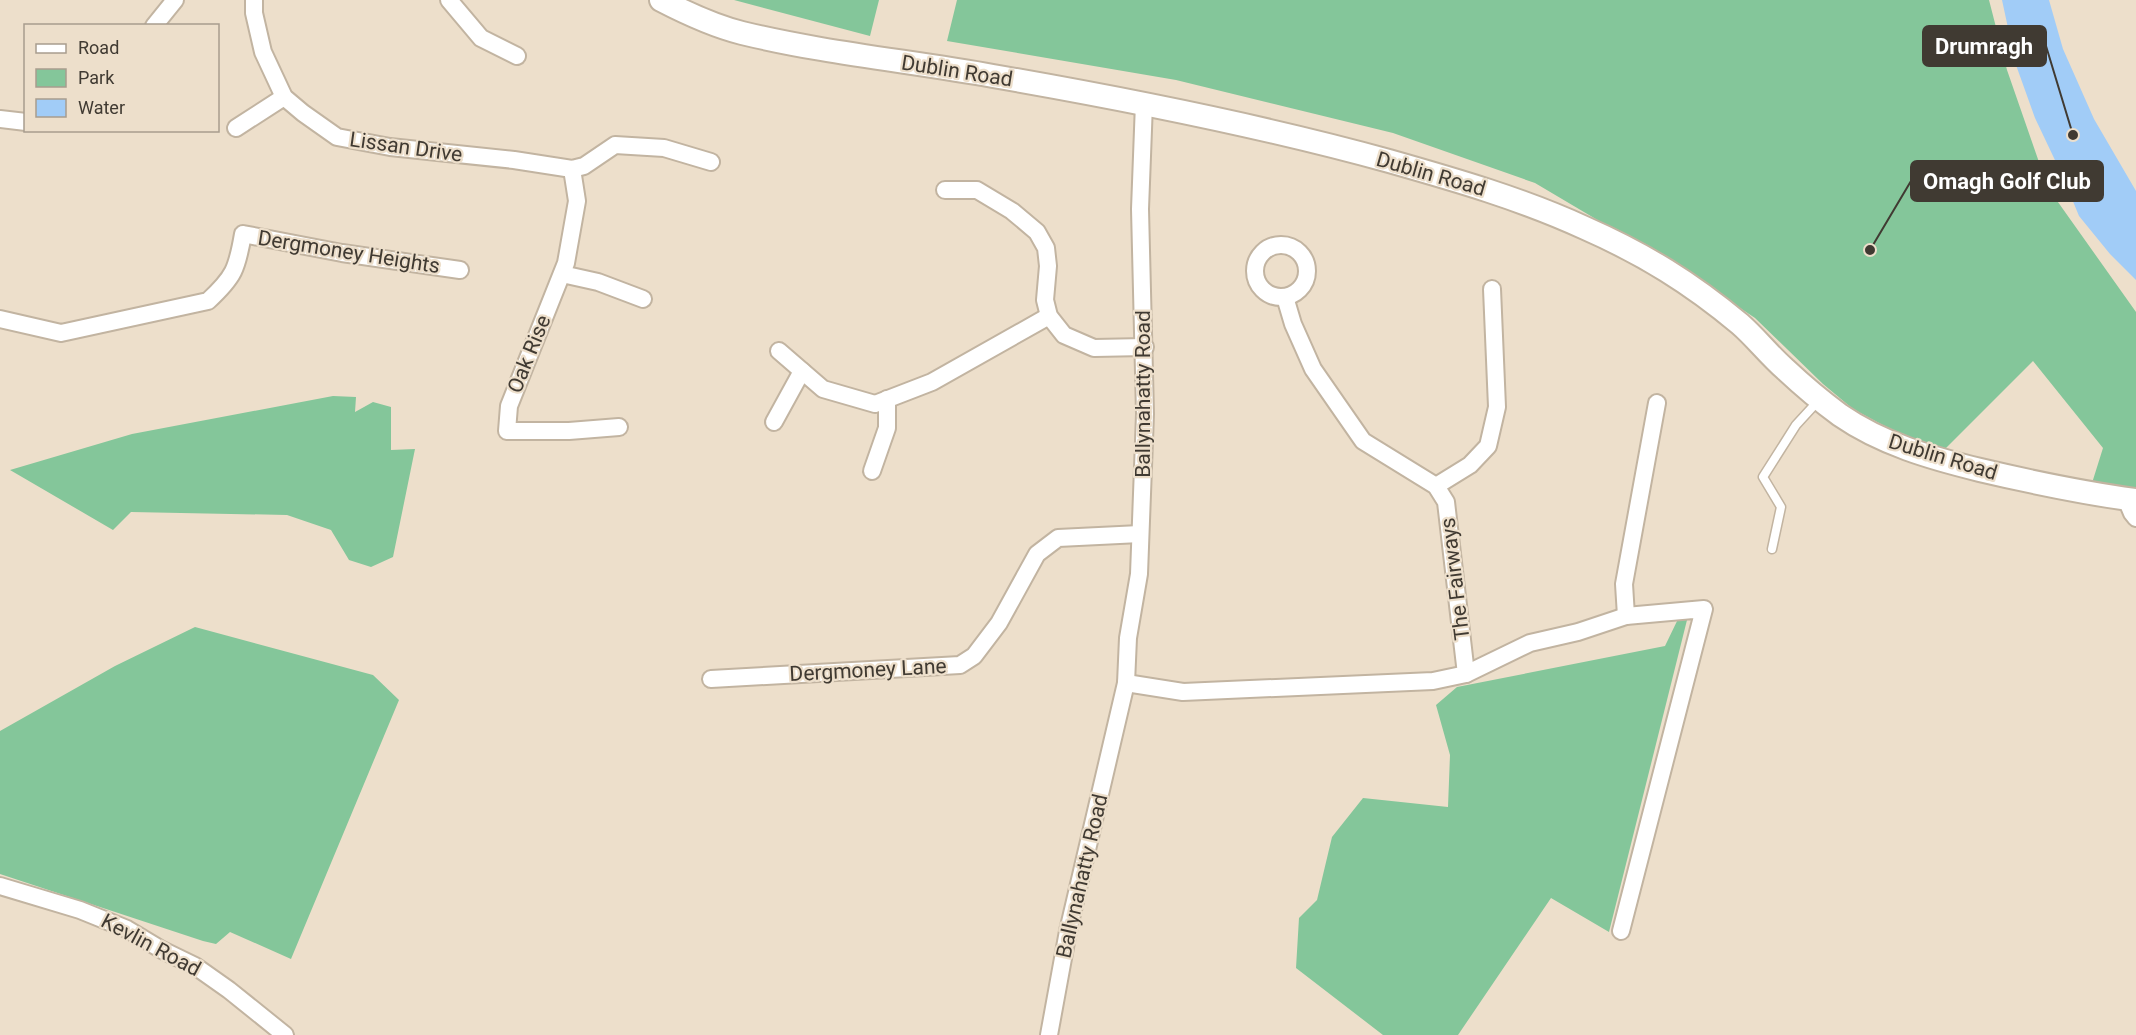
<svg xmlns="http://www.w3.org/2000/svg" width="2136" height="1035" viewBox="0 0 2136 1035" font-family="Roboto,sans-serif">
	<style>
		.green { fill: #84c69a }
		.water { fill: #a1ccf7 }
		.lines { fill: none; stroke-linecap: round; stroke-linejoin: round }
		.lane-casing { stroke: #c2b4a1; stroke-width: 11 }
		.street-casing { stroke: #c2b4a1; stroke-width: 20 }
		.secondary-casing { stroke: #c2b4a1; stroke-width: 26 }
		.lane { stroke: #fff; stroke-width: 8 }
		.street { stroke: #fff; stroke-width: 16 }
		.secondary { stroke: #fff; stroke-width: 22 }
		.labels { text-anchor: middle; stroke-width: 4.5; stroke-linejoin: round; paint-order: stroke }
		.street-label { font-size: 21px; fill: #403a32; stroke: #eddfcb }
		.leader { fill: none; stroke: #403a32; stroke-width: 2 }
		.callout-dot { fill: #403a32; stroke: #eddfcb; stroke-width: 2 }
		.callout { fill: #403a32; stroke: #403a32; stroke-width: 2 }
		.callout-label { font-size: 22px; text-anchor: middle; font-weight: bold; fill: #fff }
	</style>
	<rect width="100%" height="100%" fill="#eddfcb"/>
	<g class="green">
		<path d="M734,0H879L870,36Z"/>
		<path d="M957,0H1989L2007,70L2048,188L2136,312V489L2092,483L2103,448L2033,361L1942,452L1892,430L1853,409L1823,384L1755,318L1692,276L1535,183L1393,133L1176,80L947,41Z"/>
		<path d="M333,396L356,397L355,412L373,402L391,407V450L415,449L393,557L371,567L349,560L331,530L287,515L131,512L113,530L10,470L132,434Z"/>
		<path d="M1679,617L1687,620L1609,932L1551,898L1458,1035H1383L1296,968L1299,918L1317,900L1332,837L1363,798L1448,807L1450,755L1436,705L1457,687L1665,646Z"/>
		<path d="M195,627L373,675L399,700L291,959L230,932L216,944L203,941L0,874V731L115,666Z"/>
	</g>
	<path class="water" d="M2002,0H2049L2063,49L2094,119L2136,191V280L2110,254L2079,216L2063,177L2035,118L2016,65Z"/>
	<g class="lines">
		<defs>
			<path id="lane" d="M1772,549L1781,507L1763,477L1796,425L1819,400"/>
			<g id="street">
				<path d="M254,0V13L263,52L284,97L303,113L337,137L390,147L514,160L572,169L584,166L615,145L664,148L711,162"/>
				<path d="M449,0L481,38L517,56"/>
				<path d="M154,26L175,0"/>
				<path d="M0,119L26,122"/>
				<path d="M236,128L284,97"/>
				<path d="M572,169L577,201L566,263L509,406L507,431H569L619,427"/>
				<path d="M945,190H977L1012,211L1037,232L1046,248L1048,266L1045,300L1049,316L1064,335L1094,348L1145,347"/>
				<circle cx="1281" cy="271" r="26"/>
				<path d="M562,274L598,282L643,299"/>
				<path d="M1285,297L1293,324L1313,369L1363,441L1436,486L1446,502L1466,674"/>
				<path d="M0,319L61,333L208,301C234,277 237,269 243,234L342,253L460,270"/>
				<path d="M779,351L823,389L875,404L932,382L1049,316"/>
				<path d="M774,422L802,371"/>
				<path d="M872,471L887,428V399"/>
				<path d="M1436,486L1470,465L1488,446L1497,407L1492,289"/>
				<path d="M2126,499L2132,513L2136,518"/>
				<path d="M1626,616L1624,584L1657,403"/>
				<path d="M711,679L960,665L974,656L999,623L1037,554L1058,538L1140,534"/>
				<path d="M1126,683L1183,692L1433,681L1466,674L1530,643L1578,632L1626,616L1704,609L1621,931"/>
				<path d="M0,886L80,910L127,929L162,950L195,966L229,990L285,1035"/>
				<path d="M1049,1035L1068,931L1126,683L1128,638L1139,574L1145,414L1140,209L1144,103"/>
			</g>
			<path id="secondary" d="M661,0C686,13 714,26 742,33C824,53 909,61 993,76C1126,99 1259,125 1389,161C1456,180 1522,199 1585,228C1644,254 1691,283 1740,324C1756,338 1769,355 1785,369C1802,385 1821,401 1840,415C1882,444 1931,458 1980,470C2031,482 2083,493 2136,500"/>
		</defs>
		<use href="#lane" class="lane-casing"/>
		<use href="#street" class="street-casing"/>
		<use href="#secondary" class="secondary-casing"/>
		<use href="#lane" class="lane"/>
		<use href="#street" class="street"/>
		<use href="#secondary" class="secondary"/>
	</g>
	<g class="labels">
		<g class="street-label">
			<text transform="translate(957 71) rotate(9)" y="7">Dublin Road</text>
			<text transform="translate(406 147) rotate(8)" y="7">Lissan Drive</text>
			<text transform="translate(1431 174) rotate(16)" y="7">Dublin Road</text>
			<text transform="translate(349 252) rotate(9)" y="7">Dergmoney Heights</text>
			<text transform="translate(529 354) rotate(-68)" y="7">Oak Rise</text>
			<text transform="translate(1143 394) rotate(-90)" y="7">Ballynahatty Road</text>
			<text transform="translate(1943 457) rotate(17)" y="7">Dublin Road</text>
			<text transform="translate(1455 579) rotate(-97)" y="7">The Fairways</text>
			<text transform="translate(868 670) rotate(-3)" y="7">Dergmoney Lane</text>
			<text transform="translate(1082 876) rotate(-77)" y="7">Ballynahatty Road</text>
			<text transform="translate(151 945) rotate(28)" y="7">Kevlin Road</text>
		</g>
	</g>
	<path class="leader" d="M2073 135L2046 46M1870 250L1911 181"/>
	<g class="callout-dot">
		<circle cx="2073" cy="135" r="6"/>
		<circle cx="1870" cy="250" r="6"/>
	</g>
	<g class="callout">
		<rect x="1923" y="26" width="123" height="40" rx="6"/>
		<rect x="1911" y="161" width="192" height="40" rx="6"/>
	</g>
	<g class="callout-label">
		<text x="1984" y="54">Drumragh</text>
		<text x="2007" y="189">Omagh Golf Club</text>
	</g>
	<rect x="24" y="24" width="195" height="108" fill="#eddfcb" stroke="#a89d8e" stroke-width="1.5"/>
	<rect x="36" y="44" width="30" height="9" fill="#ffffff" stroke="#a89d8e" stroke-width="1.5"/>
	<text x="78" y="54" font-size="18" fill="#403a32">Road</text>
	<rect x="36" y="69" width="30" height="18" fill="#84c69a" stroke="#a89d8e" stroke-width="1.5"/>
	<text x="78" y="84" font-size="18" fill="#403a32">Park</text>
	<rect x="36" y="99" width="30" height="18" fill="#a1ccf7" stroke="#a89d8e" stroke-width="1.5"/>
	<text x="78" y="114" font-size="18" fill="#403a32">Water</text>
</svg>
